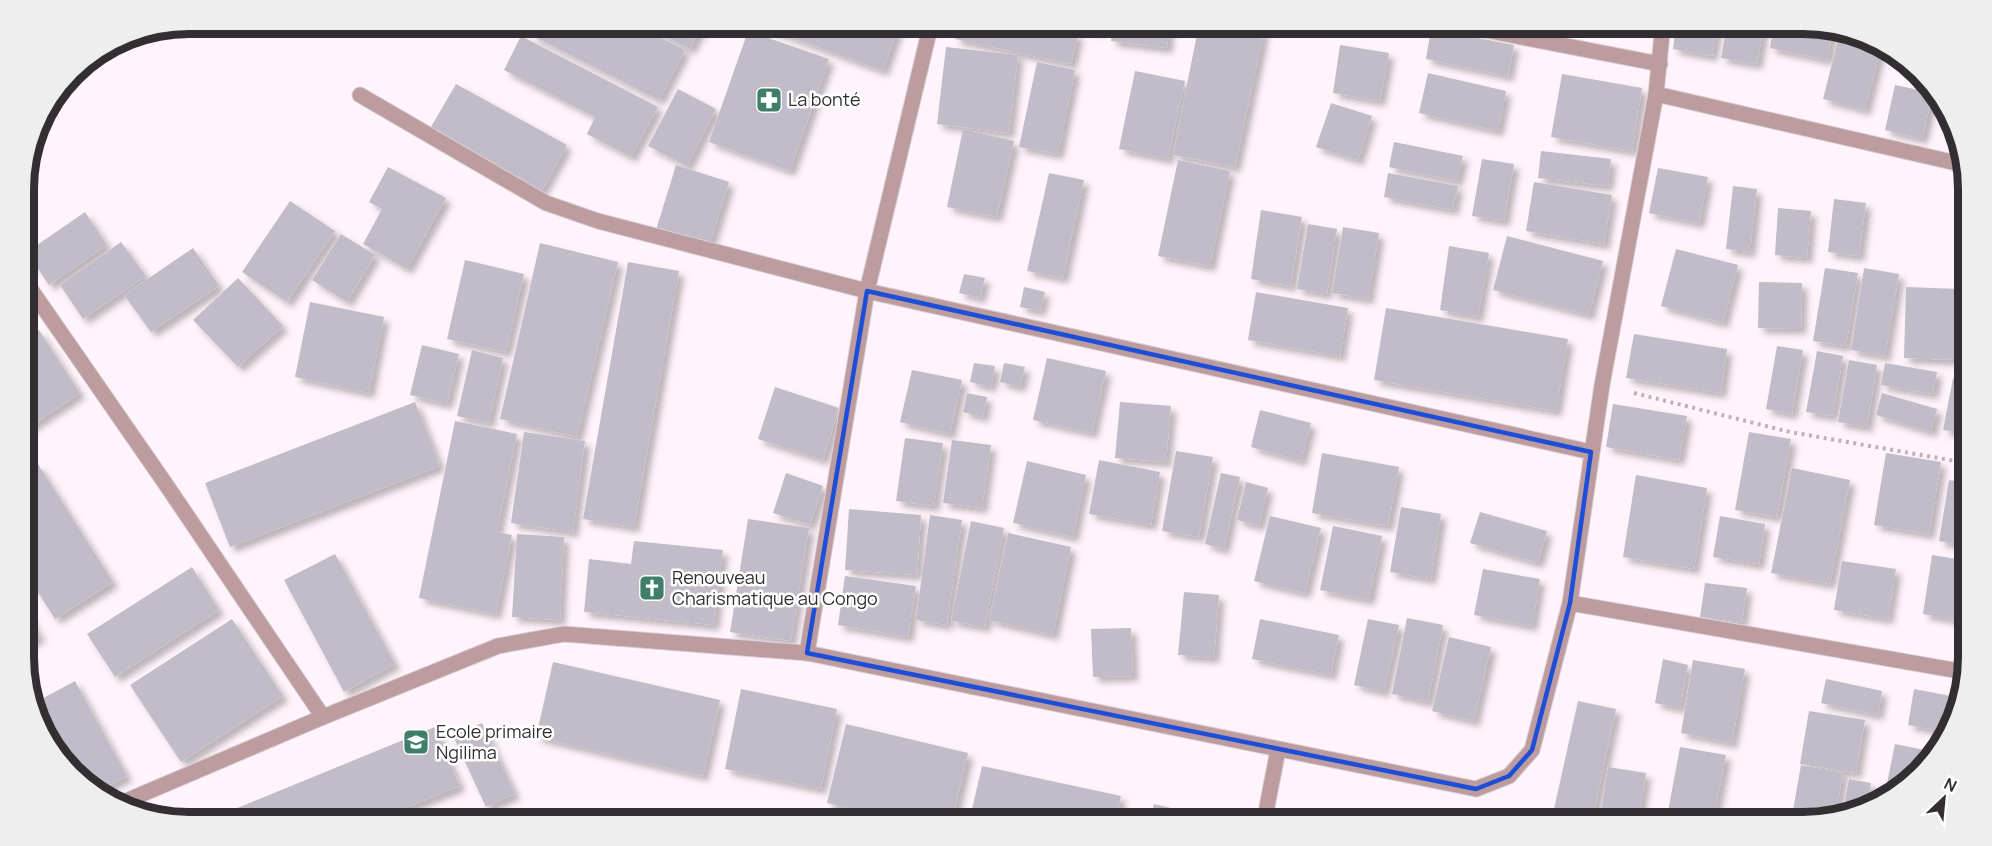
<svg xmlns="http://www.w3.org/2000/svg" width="1992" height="846" viewBox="0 0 1992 846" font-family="Manrope,sans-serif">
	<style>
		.building { fill: #c1bcc8; filter: url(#shadow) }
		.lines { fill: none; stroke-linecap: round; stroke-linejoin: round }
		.minor-casing { stroke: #dad0d7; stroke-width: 17 }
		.path { stroke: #bbb2b8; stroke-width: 4; stroke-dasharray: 3 4.5; stroke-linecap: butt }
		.minor { stroke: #bd9c9f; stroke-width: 15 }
		.marked { fill: none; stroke: #1d4ed8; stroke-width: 4.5; stroke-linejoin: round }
		.labels { text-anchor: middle; stroke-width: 5; stroke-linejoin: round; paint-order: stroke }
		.poi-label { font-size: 18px; fill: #332e32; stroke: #fff; text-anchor: start }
		.rim { fill: none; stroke: #332e32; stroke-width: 8 }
	</style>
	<defs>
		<filter id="shadow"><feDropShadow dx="5.5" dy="5.5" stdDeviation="3" flood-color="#0004"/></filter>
	</defs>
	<rect width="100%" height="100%" fill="#fff4fb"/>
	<g class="building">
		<path d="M536,24H634L685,50L659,100L531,35Z"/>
		<path d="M641,24H703L690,49Z"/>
		<path d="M755,24H888L898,28L883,71Z"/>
		<path d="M958,24H1029L1078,34L1071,64L955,39Z"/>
		<path d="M1070,24H1100L1099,31Z"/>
		<path d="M1113,24H1170L1167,48L1111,41Z"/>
		<path d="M1199,24H1229L1264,31L1235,167L1173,155Z"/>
		<path d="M1676,24H1718L1712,56L1673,49Z"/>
		<path d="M1727,24H1764L1757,64L1721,58Z"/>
		<path d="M1774,24H1802L1833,30L1827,60L1770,48Z"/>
		<path d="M1431,29L1514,45L1508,76L1426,59Z"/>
		<path d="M748,31L829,59L790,171L709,142Z"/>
		<path d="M521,36L658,107L631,157L587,134L595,117L504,70Z"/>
		<path d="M1838,40L1880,51L1865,110L1823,99Z"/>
		<path d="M1340,45L1389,53L1380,101L1333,93Z"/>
		<path d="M946,47L1018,55L1009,133L937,124Z"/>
		<path d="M1037,62L1075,70L1058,154L1019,147Z"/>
		<path d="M1135,71L1185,81L1168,159L1119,149Z"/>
		<path d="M1428,73L1506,91L1498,131L1419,113Z"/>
		<path d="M1562,74L1642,88L1632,151L1551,137Z"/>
		<path d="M456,84L567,145L540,194L428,132Z"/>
		<path d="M1895,85L1933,93L1922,139L1885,130Z"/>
		<path d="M678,89L716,109L687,166L648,146Z"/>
		<path d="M1331,103L1372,116L1358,160L1316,147Z"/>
		<path d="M963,129L1014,141L997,217L947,207Z"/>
		<path d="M1955,141L1959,150L1962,156L1952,154Z"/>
		<path d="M1394,142L1463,156L1457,181L1389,167Z"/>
		<path d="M1541,151L1611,159L1608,186L1538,178Z"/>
		<path d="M1482,159L1514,164L1504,221L1472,216Z"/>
		<path d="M1178,160L1230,171L1210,266L1158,256Z"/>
		<path d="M676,165L729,182L709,247L656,230Z"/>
		<path d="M388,167L446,198L407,269L363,244L382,209L369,202Z"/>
		<path d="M1658,168L1708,177L1699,223L1649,213Z"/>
		<path d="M1049,173L1084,180L1063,278L1027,271Z"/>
		<path d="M1388,173L1458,186L1453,210L1384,197Z"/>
		<path d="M1534,182L1612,195L1604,244L1526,231Z"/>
		<path d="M1733,186L1757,189L1750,252L1726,249Z"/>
		<path d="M1834,199L1866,203L1859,256L1828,252Z"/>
		<path d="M290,201L335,231L287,302L242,272Z"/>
		<path d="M1778,208L1811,211L1807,258L1775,255Z"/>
		<path d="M1261,210L1302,217L1291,286L1251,279Z"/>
		<path d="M85,212L107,245L49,285L27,252Z"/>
		<path d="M1308,224L1337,229L1327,294L1297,289Z"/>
		<path d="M1343,227L1379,233L1368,299L1332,293Z"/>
		<path d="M341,234L375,255L347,302L312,280Z"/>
		<path d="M1507,236L1603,261L1589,315L1493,290Z"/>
		<path d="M121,242L146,276L83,319L60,285Z"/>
		<path d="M540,243L618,262L577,437L500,419Z"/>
		<path d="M1449,246L1489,253L1478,317L1440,310Z"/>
		<path d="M193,248L219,286L151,332L124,295Z"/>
		<path d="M1676,249L1738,265L1723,323L1661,306Z"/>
		<path d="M465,260L524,274L506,352L447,339Z"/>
		<path d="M628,262L679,271L634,527L583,519Z"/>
		<path d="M1825,268L1858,273L1846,346L1813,341Z"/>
		<path d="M1864,268L1899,274L1885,356L1851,350Z"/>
		<path d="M964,274L985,278L980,298L959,293Z"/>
		<path d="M238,278L283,326L238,367L193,320Z"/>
		<path d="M1759,282L1802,283L1801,329L1758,328Z"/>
		<path d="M1024,287L1045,292L1040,311L1020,307Z"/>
		<path d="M1906,287L1959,289L1957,360L1904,358Z"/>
		<path d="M1256,292L1348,308L1340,356L1248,340Z"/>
		<path d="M310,302L384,317L369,393L295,377Z"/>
		<path d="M1386,308L1568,339L1556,411L1374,380Z"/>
		<path d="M39,330L80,393L25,430V340Z"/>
		<path d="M1634,334L1727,349L1721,393L1626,378Z"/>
		<path d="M422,345L459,354L447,404L410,395Z"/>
		<path d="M1777,346L1803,350L1792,414L1766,409Z"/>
		<path d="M472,350L503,358L489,423L457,416Z"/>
		<path d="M1817,351L1843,356L1833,416L1806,412Z"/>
		<path d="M1047,358L1106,371L1092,433L1033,420Z"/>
		<path d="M1849,360L1877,365L1867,427L1838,422Z"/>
		<path d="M974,363L995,366L991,387L970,382Z"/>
		<path d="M1004,363L1025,367L1020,387L1000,382Z"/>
		<path d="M1885,363L1937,372L1933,394L1881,385Z"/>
		<path d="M912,370L962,380L950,434L900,422Z"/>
		<path d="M1953,378L1967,381V434L1943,430Z"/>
		<path d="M775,387L839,408L823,460L758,439Z"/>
		<path d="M967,393L987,397L983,417L963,412Z"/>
		<path d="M1882,393L1937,409L1931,432L1876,415Z"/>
		<path d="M415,402L440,466L230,547L205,483Z"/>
		<path d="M1120,402L1171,406L1166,462L1115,458Z"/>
		<path d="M1613,404L1687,416L1679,460L1606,447Z"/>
		<path d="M1260,410L1311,423L1301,461L1251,447Z"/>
		<path d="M455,421L517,434L497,532L512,535L496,614L419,598Z"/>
		<path d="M524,432L585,441L573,532L511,523Z"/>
		<path d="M1749,432L1791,439L1777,517L1735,510Z"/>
		<path d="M905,438L943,443L934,506L896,501Z"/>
		<path d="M952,440L991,445L982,508L943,503Z"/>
		<path d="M1176,451L1213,457L1199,537L1162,531Z"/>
		<path d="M1322,453L1399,467L1388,526L1312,513Z"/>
		<path d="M1886,453L1941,462L1929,534L1874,525Z"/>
		<path d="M1099,460L1160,472L1151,525L1089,514Z"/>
		<path d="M1027,461L1086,475L1073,537L1013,523Z"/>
		<path d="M38,464L113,582L55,619L25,572V473Z"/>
		<path d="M1792,468L1850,480L1830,584L1771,573Z"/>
		<path d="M786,473L823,486L810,525L773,513Z"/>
		<path d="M1221,473L1240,477L1224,549L1205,544Z"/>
		<path d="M1636,475L1707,488L1694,569L1623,557Z"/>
		<path d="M1949,480L1967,483L1968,546L1939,541Z"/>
		<path d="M1246,482L1268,488L1259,526L1237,520Z"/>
		<path d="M1401,507L1441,514L1431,579L1390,572Z"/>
		<path d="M849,509L921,515L917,575L845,570Z"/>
		<path d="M1480,512L1547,531L1538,563L1470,543Z"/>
		<path d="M930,515L962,520L947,625L916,620Z"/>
		<path d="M1270,516L1321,528L1305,593L1254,581Z"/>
		<path d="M1720,516L1765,524L1759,564L1713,557Z"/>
		<path d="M748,519L809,528L791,641L730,632Z"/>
		<path d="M971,521L1004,528L985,627L951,621Z"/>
		<path d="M1333,526L1382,536L1369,600L1320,590Z"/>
		<path d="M1008,533L1071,547L1053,635L989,620Z"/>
		<path d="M517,534L564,537L560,620L512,617Z"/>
		<path d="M634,541L723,550L714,625L584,612L589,559L631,564Z"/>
		<path d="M335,554L395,664L344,692L284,580Z"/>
		<path d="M1932,555L1968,561V622L1923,614Z"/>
		<path d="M1842,561L1896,569L1888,619L1834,610Z"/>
		<path d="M192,567L219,610L115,677L87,634Z"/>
		<path d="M1483,569L1540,579L1532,626L1474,615Z"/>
		<path d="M845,576L916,586L908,637L838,625Z"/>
		<path d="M1705,583L1747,588L1742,623L1700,617Z"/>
		<path d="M1184,592L1219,595L1214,658L1178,655Z"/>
		<path d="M25,608L40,637L25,645Z"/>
		<path d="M1407,618L1443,625L1428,702L1392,694Z"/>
		<path d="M232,619L283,696L181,762L130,685Z"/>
		<path d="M1260,619L1339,635L1331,675L1252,659Z"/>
		<path d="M1368,619L1399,625L1384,692L1354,685Z"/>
		<path d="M1131,628L1133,676L1093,677L1091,629Z"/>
		<path d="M1449,637L1491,647L1474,721L1432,711Z"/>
		<path d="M1663,659L1688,665L1680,708L1655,703Z"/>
		<path d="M1693,660L1745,669L1732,743L1681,733Z"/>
		<path d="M553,662L720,700L703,776L536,737Z"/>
		<path d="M1826,679L1882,691L1878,715L1821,703Z"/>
		<path d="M75,681L127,776L101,790L73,768L36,702Z"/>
		<path d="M741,689L837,709L821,789L725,769Z"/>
		<path d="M1914,689L1956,697L1951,725L1945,732L1908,725Z"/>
		<path d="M1578,701L1616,709L1593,817L1554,809Z"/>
		<path d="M1809,711L1865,720L1856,773L1800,764Z"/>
		<path d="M482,723L515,794L486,807L453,736Z"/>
		<path d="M846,724L968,753L952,822H905L827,803Z"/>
		<path d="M435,727L460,786L371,822H203Z"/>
		<path d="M1895,744L1929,751L1898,790L1886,788Z"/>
		<path d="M1680,747L1726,755L1713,822H1666Z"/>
		<path d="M1801,765L1843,773L1836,814L1813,822H1791Z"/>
		<path d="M982,766L1121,796L1115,822H969Z"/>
		<path d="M1608,767L1646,773L1638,822H1621L1600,818Z"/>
		<path d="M1849,779L1871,783L1867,803L1843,811Z"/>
		<path d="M1154,804L1226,821V822H1150Z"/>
	</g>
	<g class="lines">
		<defs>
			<g id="minor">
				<path d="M1454,24L1660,64"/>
				<path d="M1656,94L1965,165"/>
				<path d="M360,95L546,203L598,221L867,291L1591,452"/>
				<path d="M25,281L167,486L323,717"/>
				<path d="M1570,603L1965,672"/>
				<path d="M807,653L867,291L931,24"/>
				<path d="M119,804L323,717L498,646L564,634L807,653L1476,789L1509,776L1532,750L1570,603L1602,385L1656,94L1663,24"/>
				<path d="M1264,822L1278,750"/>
			</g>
		</defs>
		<use href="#minor" class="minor-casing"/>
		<path class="path" d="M1634,393L1790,432L1967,463"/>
		<use href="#minor" class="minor"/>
	</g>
	<path class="marked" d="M867,291L1591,452L1570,603L1532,750L1509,776L1476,789L807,653Z"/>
	<defs>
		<symbol id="pharmacy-square" viewBox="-11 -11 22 22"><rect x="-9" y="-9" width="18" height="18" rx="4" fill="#3f7e6b" stroke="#fff"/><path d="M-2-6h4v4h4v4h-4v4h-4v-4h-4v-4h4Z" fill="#fff"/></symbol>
		<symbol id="church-square" viewBox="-11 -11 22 22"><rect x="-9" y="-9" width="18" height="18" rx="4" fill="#3f7e6b" stroke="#fff"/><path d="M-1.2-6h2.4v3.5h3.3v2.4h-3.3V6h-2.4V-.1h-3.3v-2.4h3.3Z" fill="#fff"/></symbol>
		<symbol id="school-square" viewBox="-11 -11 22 22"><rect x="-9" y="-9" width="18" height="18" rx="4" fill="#3f7e6b" stroke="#fff"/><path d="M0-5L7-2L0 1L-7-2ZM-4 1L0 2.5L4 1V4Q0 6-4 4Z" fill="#fff"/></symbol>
	</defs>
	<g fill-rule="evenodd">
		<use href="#pharmacy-square" x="754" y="85" width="30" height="30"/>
		<use href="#church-square" x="637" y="573" width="30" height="30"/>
		<use href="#school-square" x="401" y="727" width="30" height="30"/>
	</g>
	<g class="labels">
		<g class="poi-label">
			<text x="788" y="106">La bonté</text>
			<text x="672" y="584">Renouveau<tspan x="672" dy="21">Charismatique au Congo</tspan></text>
			<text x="436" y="738">Ecole primaire<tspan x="436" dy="21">Ngilima</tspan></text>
		</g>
	</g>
	<path d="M0 0H1992V846H0ZM189 34H1803A155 155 0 0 1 1958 189V657A155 155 0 0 1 1803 812H189A155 155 0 0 1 34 657V189A155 155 0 0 1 189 34Z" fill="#efeeef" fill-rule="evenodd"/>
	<path class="rim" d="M189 34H1803A155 155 0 0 1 1958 189V657A155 155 0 0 1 1803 812H189A155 155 0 0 1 34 657V189A155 155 0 0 1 189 34Z"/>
	<g transform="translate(1944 798) rotate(26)" stroke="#ffffff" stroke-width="4.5" paint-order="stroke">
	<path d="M0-4.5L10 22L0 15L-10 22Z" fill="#332e32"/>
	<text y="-9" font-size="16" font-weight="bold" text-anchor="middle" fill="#332e32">N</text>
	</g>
</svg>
